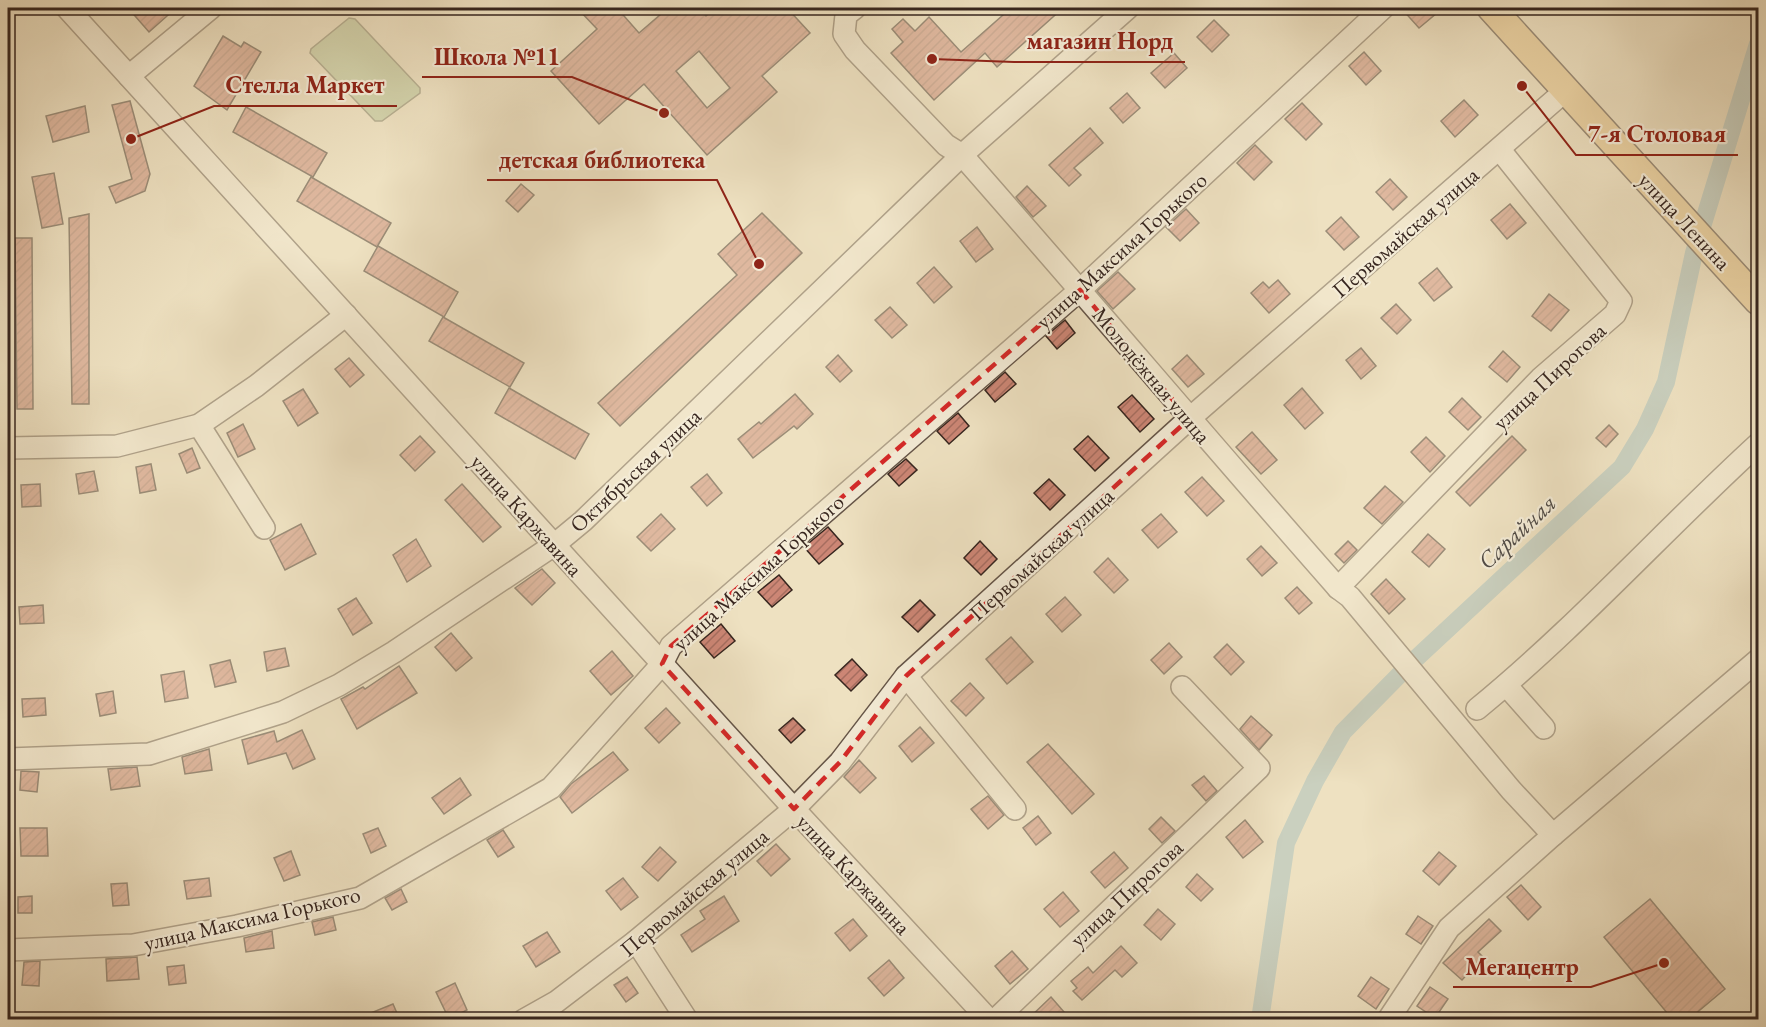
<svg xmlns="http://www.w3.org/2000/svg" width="1766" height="1027" viewBox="0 0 1766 1027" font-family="'EB Garamond',serif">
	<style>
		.pitch { fill: #b4c396; stroke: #76745a; stroke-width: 1.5 }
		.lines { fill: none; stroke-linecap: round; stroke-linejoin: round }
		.canal { stroke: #9dbbbc; stroke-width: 18 }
		.building { fill: url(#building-hatch); stroke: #37261f; stroke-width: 1.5; fill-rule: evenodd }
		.minor-casing { stroke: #655548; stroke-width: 24 }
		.major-casing { stroke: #37261f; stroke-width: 30 }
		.minor { stroke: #f4ecd7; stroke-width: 21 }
		.major { stroke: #e7c080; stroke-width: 27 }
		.marked { fill: none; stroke: #d62828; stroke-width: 4.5; stroke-dasharray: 12 8; stroke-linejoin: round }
		.labels { text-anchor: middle; stroke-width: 4.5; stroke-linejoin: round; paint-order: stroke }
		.street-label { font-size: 22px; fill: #37261f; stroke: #f4ecd7 }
		.water-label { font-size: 24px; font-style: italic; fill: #504b46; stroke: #f4ecd7 }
		.leader { fill: none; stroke: #8f2418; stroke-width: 2 }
		.callout-dot { fill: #8f2418; stroke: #f4ecd7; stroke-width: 2 }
		.callout-label { font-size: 24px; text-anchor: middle; font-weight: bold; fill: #8f2418; stroke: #f4ecd7; stroke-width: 4.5; stroke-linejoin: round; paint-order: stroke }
	</style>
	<defs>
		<pattern id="building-hatch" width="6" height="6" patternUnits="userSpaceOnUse" patternTransform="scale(1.5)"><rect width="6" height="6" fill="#cc8675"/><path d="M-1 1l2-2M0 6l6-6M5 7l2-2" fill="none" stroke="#a66d5f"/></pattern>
	</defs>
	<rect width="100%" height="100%" fill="#eee1c1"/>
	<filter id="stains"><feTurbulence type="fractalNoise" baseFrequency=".00333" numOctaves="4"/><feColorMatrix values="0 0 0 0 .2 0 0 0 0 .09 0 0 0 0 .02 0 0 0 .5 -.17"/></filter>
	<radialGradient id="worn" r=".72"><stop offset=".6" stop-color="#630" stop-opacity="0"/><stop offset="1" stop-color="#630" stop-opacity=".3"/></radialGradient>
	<path class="pitch" d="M349,18L355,19L420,88V93L382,121H375L310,53L311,49Z"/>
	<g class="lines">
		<path class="canal" d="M1260,1020L1286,843L1315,781L1343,732L1409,665L1622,467L1645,429L1666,382L1694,253L1758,44"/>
	</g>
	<g class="building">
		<path d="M128,8H176L149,32Z"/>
		<path d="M577,8H617L639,33L668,8H699L706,16L715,8H787L810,33L762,76L777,92L707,155L644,84L599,124L551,71L597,29ZM699,51L730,88L707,108L676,71Z"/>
		<path d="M1011,8H1063L997,67L985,53L934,100L891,53L903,42L892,29L903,19L915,31L929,17L961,52Z"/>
		<path d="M1401,8H1443L1419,28Z"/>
		<path d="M1214,20L1229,35L1212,52L1197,37Z"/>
		<path d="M223,36L241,47L244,42L261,52L227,110L194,86Z"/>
		<path d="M1364,52L1381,71L1366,85L1349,66Z"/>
		<path d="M1174,53L1187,68L1165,88L1151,73Z"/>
		<path d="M1127,93L1140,108L1123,123L1110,108Z"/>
		<path d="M1464,100L1478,115L1455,137L1441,121Z"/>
		<path d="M130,101L150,174L145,191L116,203L109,187L132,179L112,105Z"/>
		<path d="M1302,103L1322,124L1306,140L1285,119Z"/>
		<path d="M85,106L89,132L53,142L46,116Z"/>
		<path d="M246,107L327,153L313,177L233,132Z"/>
		<path d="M1090,128L1103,143L1074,168L1081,175L1069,186L1049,165Z"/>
		<path d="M1255,145L1272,162L1254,180L1237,163Z"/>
		<path d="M54,173L63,224L42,228L32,177Z"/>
		<path d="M311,177L391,223L377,247L297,201Z"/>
		<path d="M1390,179L1407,197L1393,210L1376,192Z"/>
		<path d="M521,184L534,195L518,212L506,201Z"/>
		<path d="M1027,186L1046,206L1033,217L1016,197Z"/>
		<path d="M1510,204L1526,223L1507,239L1491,220Z"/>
		<path d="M1186,209L1199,223L1180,241L1166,227Z"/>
		<path d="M762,213L802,253L620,426L598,403L737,275L718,254Z"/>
		<path d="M89,214V404H72L69,218Z"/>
		<path d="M1341,217L1359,237L1344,250L1326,231Z"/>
		<path d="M977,227L993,249L976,262L960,241Z"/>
		<path d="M15,238H32L33,409H17Z"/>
		<path d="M378,246L458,292L444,317L364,271Z"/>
		<path d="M934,267L952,287L934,303L917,283Z"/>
		<path d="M1437,268L1452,287L1434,301L1419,283Z"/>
		<path d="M1118,272L1135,289L1113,309L1097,291Z"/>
		<path d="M1278,280L1290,294L1269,313L1251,293L1263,282L1269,288Z"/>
		<path d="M1549,294L1569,310L1551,331L1532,316Z"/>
		<path d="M1396,304L1411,320L1397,334L1381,318Z"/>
		<path d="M890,307L907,325L892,338L875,320Z"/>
		<path d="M443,317L524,363L510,387L429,341Z"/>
		<path d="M1065,320L1075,333L1057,349L1046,336Z"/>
		<path d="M1361,348L1376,366L1361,379L1346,360Z"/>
		<path d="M1503,351L1520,367L1507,382L1489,367Z"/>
		<path d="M838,355L852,371L840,382L826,367Z"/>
		<path d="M1187,355L1204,374L1188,387L1172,369Z"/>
		<path d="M349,358L364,375L350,387L335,369Z"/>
		<path d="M1005,372L1016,384L995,402L985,390Z"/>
		<path d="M509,388L589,434L575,459L495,413Z"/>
		<path d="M1302,388L1323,413L1305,429L1284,405Z"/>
		<path d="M303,389L318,413L298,426L283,401Z"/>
		<path d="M795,394L813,414L797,429L794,426L753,458L738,439L759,422L761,424Z"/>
		<path d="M1132,395L1154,419L1140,432L1118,407Z"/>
		<path d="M1462,398L1481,417L1468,430L1449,412Z"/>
		<path d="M958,413L969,426L949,444L937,431Z"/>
		<path d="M243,424L255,449L238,457L227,433Z"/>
		<path d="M1609,425L1618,434L1606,447L1596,438Z"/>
		<path d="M1252,432L1277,460L1261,474L1236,447Z"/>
		<path d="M420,436L435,452L415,471L400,455Z"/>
		<path d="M1088,436L1109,458L1095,471L1074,449Z"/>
		<path d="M1512,436L1526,450L1470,506L1456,492Z"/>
		<path d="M1426,437L1445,456L1430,472L1411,452Z"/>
		<path d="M192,448L200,468L187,473L179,454Z"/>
		<path d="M906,459L917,470L899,486L888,474Z"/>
		<path d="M151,464L156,490L140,493L136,467Z"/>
		<path d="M94,471L98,491L79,494L76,474Z"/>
		<path d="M707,474L722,493L707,506L691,487Z"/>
		<path d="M1202,477L1224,501L1207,516L1185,492Z"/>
		<path d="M1049,479L1065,495L1050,510L1034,493Z"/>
		<path d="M40,484L41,506L22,507L21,485Z"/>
		<path d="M462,484L501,527L483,542L445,500Z"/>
		<path d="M1385,486L1403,502L1382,524L1364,508Z"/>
		<path d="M661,514L675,529L651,551L637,537Z"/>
		<path d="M1161,514L1177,532L1158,548L1142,530Z"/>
		<path d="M301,524L316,554L285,570L270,540Z"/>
		<path d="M828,527L843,544L819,564L804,547Z"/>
		<path d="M1428,534L1445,549L1429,567L1412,552Z"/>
		<path d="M416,539L431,566L407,582L393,555Z"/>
		<path d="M980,541L997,559L981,575L964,558Z"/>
		<path d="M1348,541L1357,550L1344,563L1335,554Z"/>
		<path d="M1261,546L1277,563L1262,576L1247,559Z"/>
		<path d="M1108,558L1128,580L1114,593L1094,572Z"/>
		<path d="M542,569L555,583L532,605L515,588Z"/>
		<path d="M779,575L792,590L772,607L758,592Z"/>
		<path d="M1386,579L1405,599L1389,614L1371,594Z"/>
		<path d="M1297,587L1312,603L1299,614L1285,598Z"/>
		<path d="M1065,597L1081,615L1062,632L1046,614Z"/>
		<path d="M356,598L372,623L353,635L338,609Z"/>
		<path d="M920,600L935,615L918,632L902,617Z"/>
		<path d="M43,605L44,623L20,624L19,607Z"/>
		<path d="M721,624L735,641L714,658L700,642Z"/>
		<path d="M451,633L472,658L456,671L435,647Z"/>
		<path d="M1011,637L1033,662L1007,684L986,659Z"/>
		<path d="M1169,643L1182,657L1164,674L1151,660Z"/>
		<path d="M1227,644L1244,662L1231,675L1214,657Z"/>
		<path d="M285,648L289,666L267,671L264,652Z"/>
		<path d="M612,651L633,676L611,695L590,671Z"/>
		<path d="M852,659L867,675L851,691L835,675Z"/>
		<path d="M230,660L236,682L215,687L210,665Z"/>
		<path d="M399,666L417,693L357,729L341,699L363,687L365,689Z"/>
		<path d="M184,671L188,698L165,702L161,675Z"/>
		<path d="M970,683L984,698L966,716L951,701Z"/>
		<path d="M113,691L116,713L100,716L96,694Z"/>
		<path d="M45,698L46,715L23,717L22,699Z"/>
		<path d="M666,708L680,723L659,743L645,728Z"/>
		<path d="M1251,716L1272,735L1259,750L1240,729Z"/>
		<path d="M793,718L805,730L791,743L779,730Z"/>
		<path d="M920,727L934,743L912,762L899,746Z"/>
		<path d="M302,730L315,759L293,769L286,753L248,764L242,740L274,731L277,742Z"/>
		<path d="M1048,744L1094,794L1072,814L1027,762Z"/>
		<path d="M209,749L212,770L185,774L182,757Z"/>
		<path d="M613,752L628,770L572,813L560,797L571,784Z"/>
		<path d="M859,760L876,778L860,793L844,777Z"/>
		<path d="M137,767L140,786L111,790L108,769Z"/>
		<path d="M21,771L39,772L37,792L20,790Z"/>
		<path d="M1204,776L1217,791L1206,801L1192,785Z"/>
		<path d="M460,778L471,795L444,814L432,798Z"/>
		<path d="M988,796L1004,815L988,829L971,809Z"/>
		<path d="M1038,816L1051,833L1036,845L1023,828Z"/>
		<path d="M1161,817L1175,831L1162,843L1149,829Z"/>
		<path d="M1245,820L1263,842L1243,858L1226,837Z"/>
		<path d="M20,828H47L48,856H21Z"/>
		<path d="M378,828L386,846L371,853L363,834Z"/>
		<path d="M503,830L514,847L498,857L487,840Z"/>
		<path d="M776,844L790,859L771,876L757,861Z"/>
		<path d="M660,847L676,862L658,881L642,867Z"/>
		<path d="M291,851L300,875L284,881L274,858Z"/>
		<path d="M1114,852L1128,868L1105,888L1091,872Z"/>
		<path d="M1439,852L1456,866L1439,885L1423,871Z"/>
		<path d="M1197,874L1213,889L1201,901L1186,887Z"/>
		<path d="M209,878L211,896L187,899L184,881Z"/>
		<path d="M623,878L638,897L621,910L606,891Z"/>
		<path d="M127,883L129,905L113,906L111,884Z"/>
		<path d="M1521,885L1541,907L1528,920L1507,897Z"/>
		<path d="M401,889L407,902L392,910L385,898Z"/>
		<path d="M1063,892L1079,911L1060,927L1044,909Z"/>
		<path d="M32,896V913H18V897Z"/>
		<path d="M724,896L739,921L692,952L681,935L705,919L700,911Z"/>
		<path d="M1650,899L1725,989L1688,1020H1673L1604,937Z"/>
		<path d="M1158,909L1175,924L1161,940L1144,925Z"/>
		<path d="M1418,916L1433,926L1421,944L1406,934Z"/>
		<path d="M333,917L336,930L315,935L312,922Z"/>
		<path d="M853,919L867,936L850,951L835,933Z"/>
		<path d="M1489,919L1501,931L1478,952L1483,957L1462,980L1443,963Z"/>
		<path d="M272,931L274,948L246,952L244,938Z"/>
		<path d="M547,932L560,952L536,967L523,946Z"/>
		<path d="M1121,946L1137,963L1122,977L1115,970L1082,1000L1073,991L1077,988L1071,981L1088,967L1093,973Z"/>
		<path d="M1012,951L1028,969L1010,984L995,966Z"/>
		<path d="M137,957L139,979L107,981L106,959Z"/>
		<path d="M889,960L904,978L884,996L868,978Z"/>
		<path d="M40,961L39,986L22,985L24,962Z"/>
		<path d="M184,965L186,983L169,985L167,967Z"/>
		<path d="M627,977L638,993L626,1002L614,985Z"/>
		<path d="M1371,977L1389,989L1376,1009L1358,996Z"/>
		<path d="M455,983L467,1010L449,1019L436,992Z"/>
		<path d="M1430,987L1448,999L1435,1018L1417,1006Z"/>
		<path d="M1051,997L1071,1020H1027Z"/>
		<path d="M393,1004L400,1020H356V1019Z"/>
	</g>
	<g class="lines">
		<defs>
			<g id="minor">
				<path d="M67,8L794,809L989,1020"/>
				<path d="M855,8L846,15L844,34L855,50L946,145L962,155C1088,298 1211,444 1338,588L1350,597L1511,790L1553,835"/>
				<path d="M129,76L211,8"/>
				<path d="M199,425L264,528"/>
				<path d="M8,448L117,446L199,425L256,386L346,315"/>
				<path d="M1338,588L1541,378L1615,314L1621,301L1500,150"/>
				<path d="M906,676L1015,809"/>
				<path d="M1506,685L1544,728"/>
				<path d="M1477,709C1576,628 1663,531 1758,444"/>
				<path d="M8,759L149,754L283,712L339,685L394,652L554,545L583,521L962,155L1128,8"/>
				<path d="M636,941L687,1020"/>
				<path d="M8,950L133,945L237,926L360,898L551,788L662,664L671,646L1080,290L1383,8"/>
				<path d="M524,1020L556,1002L636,941L794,809L840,762L906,676L1189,419L1565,91"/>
				<path d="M995,1020L1259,768L1182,687"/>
				<path d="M1388,1020L1449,928L1553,835L1758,660"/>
			</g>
			<path id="major" d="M1491,8L1758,301"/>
		</defs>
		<use href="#minor" class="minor-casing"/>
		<use href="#major" class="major-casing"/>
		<use href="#minor" class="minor"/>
		<use href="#major" class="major"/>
	</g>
	<path d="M0 0H1766V1027H0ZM1080,290L1189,419L906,676L840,762L794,809L662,664L671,646Z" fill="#eee1c1" fill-opacity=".55" fill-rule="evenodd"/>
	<path class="marked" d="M1080,290L1189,419L906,676L840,762L794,809L662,664L671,646Z"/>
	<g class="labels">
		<g class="street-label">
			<text transform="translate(1685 221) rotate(47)" y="8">улица Ленина</text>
			<text transform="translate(1405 232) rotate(-41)" y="8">Первомайская улица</text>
			<text transform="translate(1121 250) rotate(-42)" y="8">улица Максима Горького</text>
			<text transform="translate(1152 375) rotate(50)" y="8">Молодёжная улица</text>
			<text transform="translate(1549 376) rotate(-43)" y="8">улица Пирогова</text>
			<text transform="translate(635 470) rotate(-43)" y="8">Октябрьская улица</text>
			<text transform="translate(527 515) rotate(48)" y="8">улица Каржавина</text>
			<text transform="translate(1041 554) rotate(-42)" y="8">Первомайская улица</text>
			<text transform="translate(758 572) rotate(-42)" y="8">улица Максима Горького</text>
			<text transform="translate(854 874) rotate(47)" y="8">улица Каржавина</text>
			<text transform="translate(694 892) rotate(-40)" y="8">Первомайская улица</text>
			<text transform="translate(1126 893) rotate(-43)" y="8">улица Пирогова</text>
			<text transform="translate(252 918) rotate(-13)" y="8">улица Максима Горького</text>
		</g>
		<g class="water-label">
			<text transform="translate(1517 532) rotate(-43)" y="8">Сарайная</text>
		</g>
	</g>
	<path class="leader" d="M932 59L1014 62H1185M664 113L572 77H422M131 139L214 106H397M1522 86L1576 155H1738M759 264L717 180H487M1664 963L1591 987H1453"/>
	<g class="callout-dot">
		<circle cx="932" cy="59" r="6"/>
		<circle cx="664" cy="113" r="6"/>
		<circle cx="131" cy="139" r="6"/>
		<circle cx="1522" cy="86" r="6"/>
		<circle cx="759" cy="264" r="6"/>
		<circle cx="1664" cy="963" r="6"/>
	</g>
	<g class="callout-label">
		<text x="1100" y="49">магазин Норд</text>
		<text x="497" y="65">Школа №11</text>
		<text x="305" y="93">Стелла Маркет</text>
		<text x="1657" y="142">7-я Столовая</text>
		<text x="602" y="168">детская библиотека</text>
		<text x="1522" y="975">Мегацентр</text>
	</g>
	<rect width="1766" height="1027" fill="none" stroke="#eee1c1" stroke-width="30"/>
	<rect x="9" y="9" width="1748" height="1009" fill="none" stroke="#37261f" stroke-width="3"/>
	<rect x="15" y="15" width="1736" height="997" fill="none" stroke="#37261f" stroke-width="1.5"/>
	<rect width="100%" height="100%" filter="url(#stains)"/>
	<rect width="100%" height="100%" fill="url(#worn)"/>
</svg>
